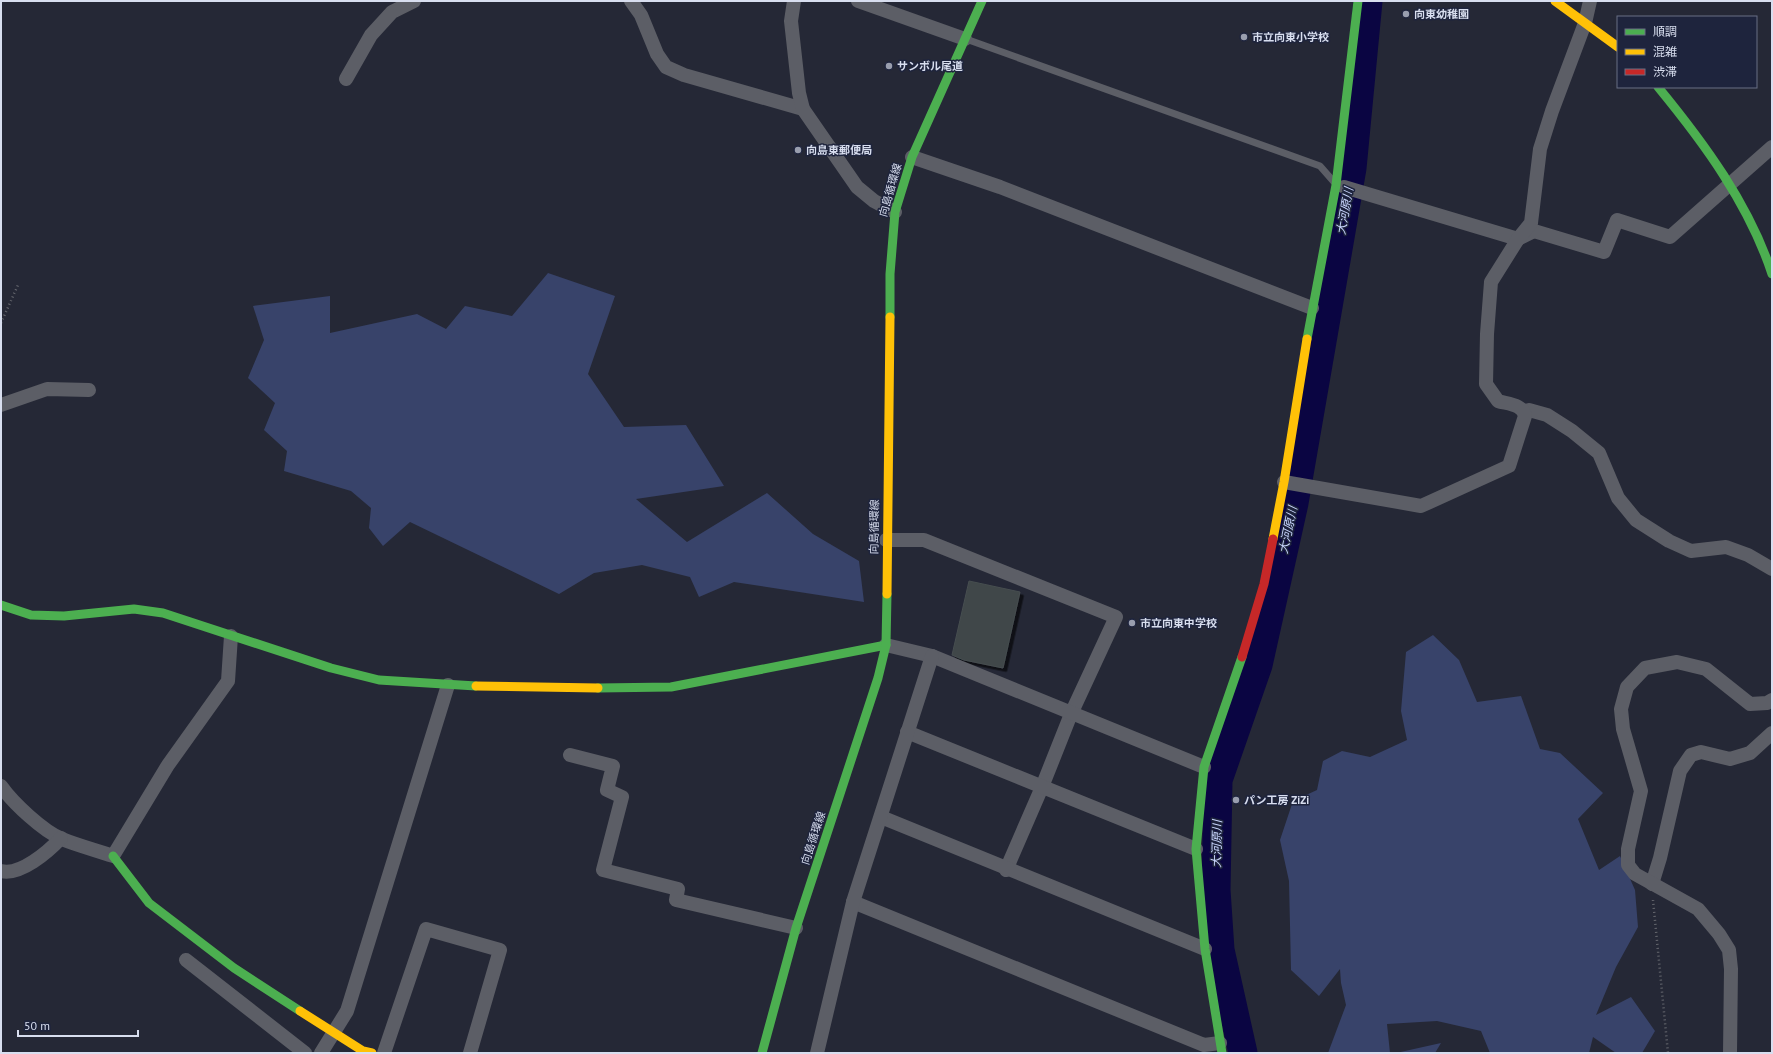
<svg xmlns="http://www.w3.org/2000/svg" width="1773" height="1054" viewBox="0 0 1773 1054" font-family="'PT Sans','Noto Sans JP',sans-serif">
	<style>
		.green { fill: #38436a }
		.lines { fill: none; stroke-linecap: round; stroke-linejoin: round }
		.river { stroke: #0a0542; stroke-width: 29 }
		.building { fill: #404649; stroke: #474e50; filter: url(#shadow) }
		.path { stroke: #65676e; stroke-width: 2.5; stroke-dasharray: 1 3; stroke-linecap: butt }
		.lane { stroke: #5c5e66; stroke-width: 7 }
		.street { stroke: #5c5e66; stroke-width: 14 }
		.fast { stroke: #4caf50; stroke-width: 9 }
		.slow { stroke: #ffc107; stroke-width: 9 }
		.jam { stroke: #c62828; stroke-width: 9 }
		.poi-dot { fill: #999eae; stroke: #1e243d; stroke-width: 1.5 }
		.labels { text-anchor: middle; stroke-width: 3; stroke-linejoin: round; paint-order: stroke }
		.poi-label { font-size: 11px; font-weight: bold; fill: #d8deef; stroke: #1e243d; text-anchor: start }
		.street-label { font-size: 11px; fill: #d8deef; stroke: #1e243d }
		.water-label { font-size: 12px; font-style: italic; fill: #cad7ff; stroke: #1e243d }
	</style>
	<defs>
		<filter id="shadow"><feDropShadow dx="3.5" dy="3.5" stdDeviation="0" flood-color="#0009"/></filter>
	</defs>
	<rect width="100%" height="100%" fill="#252836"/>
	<g class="green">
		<path d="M548,273L615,296L588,374L624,427L686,425L724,486L636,499L687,542L767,493L813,534L859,561L864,602L734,582L699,597L690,577L642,565L594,573L559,594L410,522L383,546L369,528L371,508L351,491L284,471L287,451L264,430L275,403L248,378L264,340L253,306L330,296V333L417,314L446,329L465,306L512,316Z"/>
		<path d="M1433,635L1459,660L1477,702L1521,696L1540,749L1560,753L1603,793L1578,819L1599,870L1620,856L1635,890L1638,927L1616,967L1596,1015L1631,997L1655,1031L1642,1053H1616L1593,1037L1589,1053H1490L1481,1031L1437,1021L1387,1024L1390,1053H1328L1346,1005L1341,983L1340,969L1319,996L1291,970L1289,881L1280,840L1293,801L1317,790L1323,761L1342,751L1370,757L1407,740L1401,711L1406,652Z"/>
		<path d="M1441,1043L1435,1053H1396Z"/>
	</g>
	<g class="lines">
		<path class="river" d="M1243,1053L1220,950L1216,890L1218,780L1258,665L1294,503L1352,168L1368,1"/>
	</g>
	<path class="building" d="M969,581L1020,592L1003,668L964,660L952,655Z"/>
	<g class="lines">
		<g class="path">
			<path d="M1,323L18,285"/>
			<path d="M1653,900L1668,1053"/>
		</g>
		<path class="lane" d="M966,39L1320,166L1334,182"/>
		<g class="street">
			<path d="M631,1L641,15L657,54L666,67L684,75L803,109"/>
			<path d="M794,1L791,21L799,93L803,109L857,187L874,201L895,212"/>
			<path d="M858,1L965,39"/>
			<path d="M346,79L371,35L392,12L414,1"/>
			<path d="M912,157L1000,187L1312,308"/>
			<path d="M1344,187L1518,239L1534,231L1604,252L1617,220L1670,237L1772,147"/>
			<path d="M1,405L47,389L89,390"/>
			<path d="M1524,412L1529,410L1547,415L1572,431L1599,453L1618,498L1636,520L1669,541L1691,551L1726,547L1748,555L1772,569"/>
			<path d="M1284,482L1421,506L1509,466L1525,416C1523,404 1507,404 1498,401L1486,384L1487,334L1491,282L1518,239L1531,223L1540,149L1552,111L1585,23L1590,1"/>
			<path d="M886,540H924L1116,617L1071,714L1042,787L1006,870"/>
			<path d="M886,645L932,656L1204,767"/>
			<path d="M907,732L1196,849"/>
			<path d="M570,755L613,766L607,790L622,797L603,870L678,889L676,900L796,928"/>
			<path d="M1,786C13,803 43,831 62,839C79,846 96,850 113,856L168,765L228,681L231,636"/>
			<path d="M881,817L1205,949"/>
			<path d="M1,871C20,876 48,852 61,838"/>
			<path d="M1652,884L1660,858L1680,771L1691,755L1701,752L1730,759L1750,753L1772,733"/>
			<path d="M853,902L1204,1045L1220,1043"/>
			<path d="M186,960L305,1053"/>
			<path d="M321,1053L347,1011L448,685"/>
			<path d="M384,1053L426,929L500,950L470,1053"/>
			<path d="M817,1053L853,902L932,656"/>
			<path d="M1730,1053L1731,969L1729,950L1719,934L1698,909L1635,874L1628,865V849L1641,791L1623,729L1621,709L1627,687L1645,668L1677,662L1706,669L1750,704L1767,703L1772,700"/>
		</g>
		<g class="fast">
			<path d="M1658,87C1704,143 1749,204 1772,274"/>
			<path d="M890,317V274L895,212L912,157L982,1"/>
			<path d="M1307,339L1336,185L1358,1"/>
			<path d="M1,605L31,615L64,616L134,609L163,613L331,668L379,680L476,686"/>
			<path d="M598,688L671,687L886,645"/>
			<path d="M113,856L149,903L234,968L300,1011"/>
			<path d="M762,1053L796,928L878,678L886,645L887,594"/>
			<path d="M1222,1053L1205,949L1196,849L1204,767L1242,657"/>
		</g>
		<g class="slow">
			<path d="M1555,1L1618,47"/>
			<path d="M1273,539L1284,482L1307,339"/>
			<path d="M887,594L890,317"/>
			<path d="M476,686L598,688"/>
			<path d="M300,1011L363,1051L372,1053"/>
		</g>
		<path class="jam" d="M1242,657L1264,584L1273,539"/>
	</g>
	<g class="poi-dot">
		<circle cx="1406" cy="14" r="4"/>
		<circle cx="1244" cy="37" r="4"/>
		<circle cx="889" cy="66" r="4"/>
		<circle cx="798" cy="150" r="4"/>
		<circle cx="1132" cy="623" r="4"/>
		<circle cx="1236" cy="800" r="4"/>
	</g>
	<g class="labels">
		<g class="poi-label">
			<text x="1414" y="18">向東幼稚園</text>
			<text x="1252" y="41">市立向東小学校</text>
			<text x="897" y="70">サンボル尾道</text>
			<text x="806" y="154">向島東郵便局</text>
			<text x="1140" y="627">市立向東中学校</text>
			<text x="1244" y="804">パン工房 ZiZi</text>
		</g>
		<g class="street-label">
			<text transform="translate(890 190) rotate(-74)" y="4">向島循環線</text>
			<text transform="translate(874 527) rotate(-89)" y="4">向島循環線</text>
			<text transform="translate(813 838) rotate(-72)" y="4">向島循環線</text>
		</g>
		<g class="water-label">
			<text transform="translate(1345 211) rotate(-80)" y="4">大河原川</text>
			<text transform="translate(1288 530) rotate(-78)" y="4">大河原川</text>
			<text transform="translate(1217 844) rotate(-89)" y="4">大河原川</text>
		</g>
	</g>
	<rect width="1773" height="1054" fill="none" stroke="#d8deef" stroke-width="4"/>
	<rect x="1617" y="16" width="140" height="72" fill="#1e243d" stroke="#686e84"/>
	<rect x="1625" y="29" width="20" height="6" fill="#4caf50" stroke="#686e84"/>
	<text x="1653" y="36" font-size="12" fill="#d8deef">順調</text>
	<rect x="1625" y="49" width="20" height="6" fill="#ffc107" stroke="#686e84"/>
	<text x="1653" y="56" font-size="12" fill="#d8deef">混雑</text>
	<rect x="1625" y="69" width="20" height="6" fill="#c62828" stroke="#686e84"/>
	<text x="1653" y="76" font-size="12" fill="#d8deef">渋滞</text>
	<path d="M18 1030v6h120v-6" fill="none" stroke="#d8deef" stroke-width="2"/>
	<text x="24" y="1030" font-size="12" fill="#d8deef" stroke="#1e243d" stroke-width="3" paint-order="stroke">50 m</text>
</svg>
